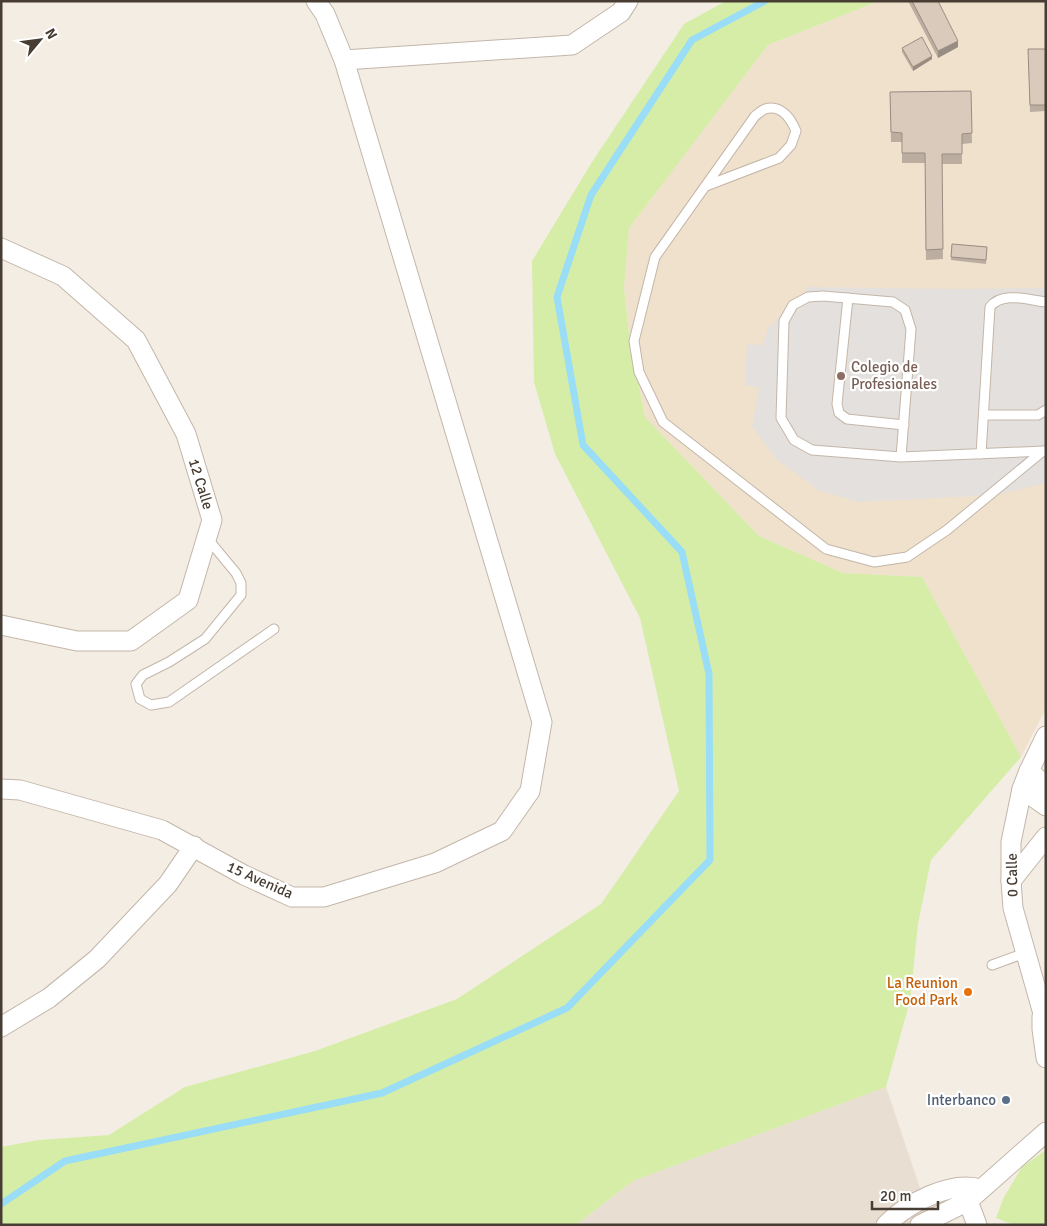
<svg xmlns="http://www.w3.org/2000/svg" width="1047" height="1226" viewBox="0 0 1047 1226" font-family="Signika,sans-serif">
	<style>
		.residential { fill: #e8ded1 }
		.education { fill: #efe1cc }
		.green { fill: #d6eda8 }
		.parking { fill: #e4e0dd }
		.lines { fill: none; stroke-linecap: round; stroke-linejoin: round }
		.stream { stroke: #99ddf7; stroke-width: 7 }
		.lane-casing { stroke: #c3b6a9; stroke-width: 11 }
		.street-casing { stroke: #c3b6a9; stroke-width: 21 }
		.lane { stroke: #fff; stroke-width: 9 }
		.street { stroke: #fff; stroke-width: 19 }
		.wall { fill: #bbaea1 }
		.shaded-wall { fill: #998d83 }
		.building { fill: #dacabb; stroke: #998d83 }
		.education-dot { fill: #8d6e63; stroke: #fff; stroke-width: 2 }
		.food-dot { fill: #e8710a; stroke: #fff; stroke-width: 2 }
		.service-dot { fill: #5c6f8a; stroke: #fff; stroke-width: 2 }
		.labels { text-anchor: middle; stroke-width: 4.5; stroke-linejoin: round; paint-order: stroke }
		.education-label { font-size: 15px; fill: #785e54; stroke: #fff; text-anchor: start }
		.street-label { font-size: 15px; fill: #473d33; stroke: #fff }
		.food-label { font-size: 15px; fill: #c56008; stroke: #fff; text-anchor: end }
		.service-label { font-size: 15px; fill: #4e5e75; stroke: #fff; text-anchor: end }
	</style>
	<rect width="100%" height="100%" fill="#f4ede4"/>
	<path class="residential" d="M886,1087L921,1191L941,1223L945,1225H576L633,1181Z"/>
	<path class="education" d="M879,1H1046V708L1021,757L922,577L843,573L759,536L645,417L629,334L624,287L629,228L768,45Z"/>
	<g class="green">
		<path d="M726,1H879L768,45L629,228L624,287L629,334L645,417L759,536L843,573L922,577L1021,757L931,860L918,924L910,1001L886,1087L633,1181L576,1225H1V1147L38,1140L109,1135L185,1087L315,1051L457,999L601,904L679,791L640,618L555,454L534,382L532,261L592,162L684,24Z"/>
		<path d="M1046,1150V1225H1014L996,1218L1004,1197L1022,1167Z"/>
	</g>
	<path class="parking" d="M807,287L959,289L1046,288V483L996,495L858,502L818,490L775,458L752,426L759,388L745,385L747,344L763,345L768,328L781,316L803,307Z"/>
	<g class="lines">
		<path class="stream" d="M1,1204L65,1161L382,1093L567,1008L710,860L709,674L682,552L583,445L557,297L591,195L692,40L765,1"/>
		<defs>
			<g id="lane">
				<path d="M706,186L779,158L791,145L796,131C791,119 781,104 765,109C762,110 758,114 755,116L655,257L634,341L639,372L663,422L826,549L874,562L907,557L947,530L1043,451"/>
				<path d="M848,298L837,404L839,413L847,419L904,425"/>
				<path d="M984,415H1038L1046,410"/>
				<path d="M981,454L990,307C1002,291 1028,300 1046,302"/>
				<path d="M901,457L911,329L905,310L893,302L823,296L808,297L793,305L784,321L781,418L794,440L812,450L901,457L1045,451"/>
				<path d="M207,538L236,573L241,583V595L205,639L169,662L143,675L136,684L140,699L151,705L169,702L274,629"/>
				<path d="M992,965L1025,953"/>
			</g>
			<g id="street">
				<path d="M344,60L572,45L621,12L628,1"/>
				<path d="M1,248L63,276L136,340L186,434L212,520L188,600L131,641H77L1,625"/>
				<path d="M1046,736L1029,771L1022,789L1011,842V881L1013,908L1046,1024"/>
				<path d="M1029,771L1046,786"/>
				<path d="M1,789L20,790L162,830L244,875L292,897H324L435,863L502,831L530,791L542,722L344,60L325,14L316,1"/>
				<path d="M1022,789L1046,806"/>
				<path d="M1011,881L1046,837"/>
				<path d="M1042,1016V1029L1046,1058"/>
				<path d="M1,1027L49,998L97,959L168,884L194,846"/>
				<path d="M968,1201L977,1225"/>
				<path d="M886,1225C906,1204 951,1180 980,1189"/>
				<path d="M920,1225L968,1201L1046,1132"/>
			</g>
		</defs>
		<use href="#lane" class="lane-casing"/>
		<use href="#street" class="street-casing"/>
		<use href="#lane" class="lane"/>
		<use href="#street" class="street"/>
	</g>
	<g class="wall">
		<path d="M908,1H938L958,47L938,58Z"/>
		<path d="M902,48L932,59L913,71L902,52Z"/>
		<path d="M1028,49H1046V111L1030,112Z"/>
		<path d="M971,91L972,143L962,144V164H942L943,259L926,260L925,163H902V142H891L890,92Z"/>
		<path d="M952,244L987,247L986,264L951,260Z"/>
	</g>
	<g class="shaded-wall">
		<path d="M958,41V47L938,58V51Z"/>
		<path d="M932,56V59L913,71V67Z"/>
	</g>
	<g class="building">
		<path d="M912,1H938L958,41L938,51Z"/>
		<path d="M922,37L932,56L913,67L902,48Z"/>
		<path d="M1028,49H1046V105H1030Z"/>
		<path d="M971,91L972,133L962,134V154H942L943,249L926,250L925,153H902V133L891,132L890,92Z"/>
		<path d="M952,244L987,247L986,260L951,257Z"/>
	</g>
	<circle class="education-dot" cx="841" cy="376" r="5"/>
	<circle class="food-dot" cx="968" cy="992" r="5"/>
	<circle class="service-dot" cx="1006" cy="1100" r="5"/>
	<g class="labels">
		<g class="education-label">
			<text x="851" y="372">Colegio de<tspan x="851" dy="17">Profesionales</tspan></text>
		</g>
		<g class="street-label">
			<text transform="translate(201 484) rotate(73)" y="5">12 Calle</text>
			<text transform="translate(1012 875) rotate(-91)" y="5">0 Calle</text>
			<text transform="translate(260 880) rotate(24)" y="5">15 Avenida</text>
		</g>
		<g class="food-label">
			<text x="958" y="988">La Reunion<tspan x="958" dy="17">Food Park</tspan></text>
		</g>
		<g class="service-label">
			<text x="996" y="1105">Interbanco</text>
		</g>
	</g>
	<rect width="1047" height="1226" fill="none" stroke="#473d33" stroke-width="5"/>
	<g transform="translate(40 40) rotate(61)" stroke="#ffffff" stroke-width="4" paint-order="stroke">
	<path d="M0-4L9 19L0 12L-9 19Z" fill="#473d33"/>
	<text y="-8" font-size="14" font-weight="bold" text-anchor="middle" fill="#473d33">N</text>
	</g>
	<path d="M872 1201v8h66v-8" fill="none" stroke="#473d33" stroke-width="2.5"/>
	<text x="880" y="1201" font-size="15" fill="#473d33" stroke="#ffffff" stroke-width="4" paint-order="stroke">20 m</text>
</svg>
